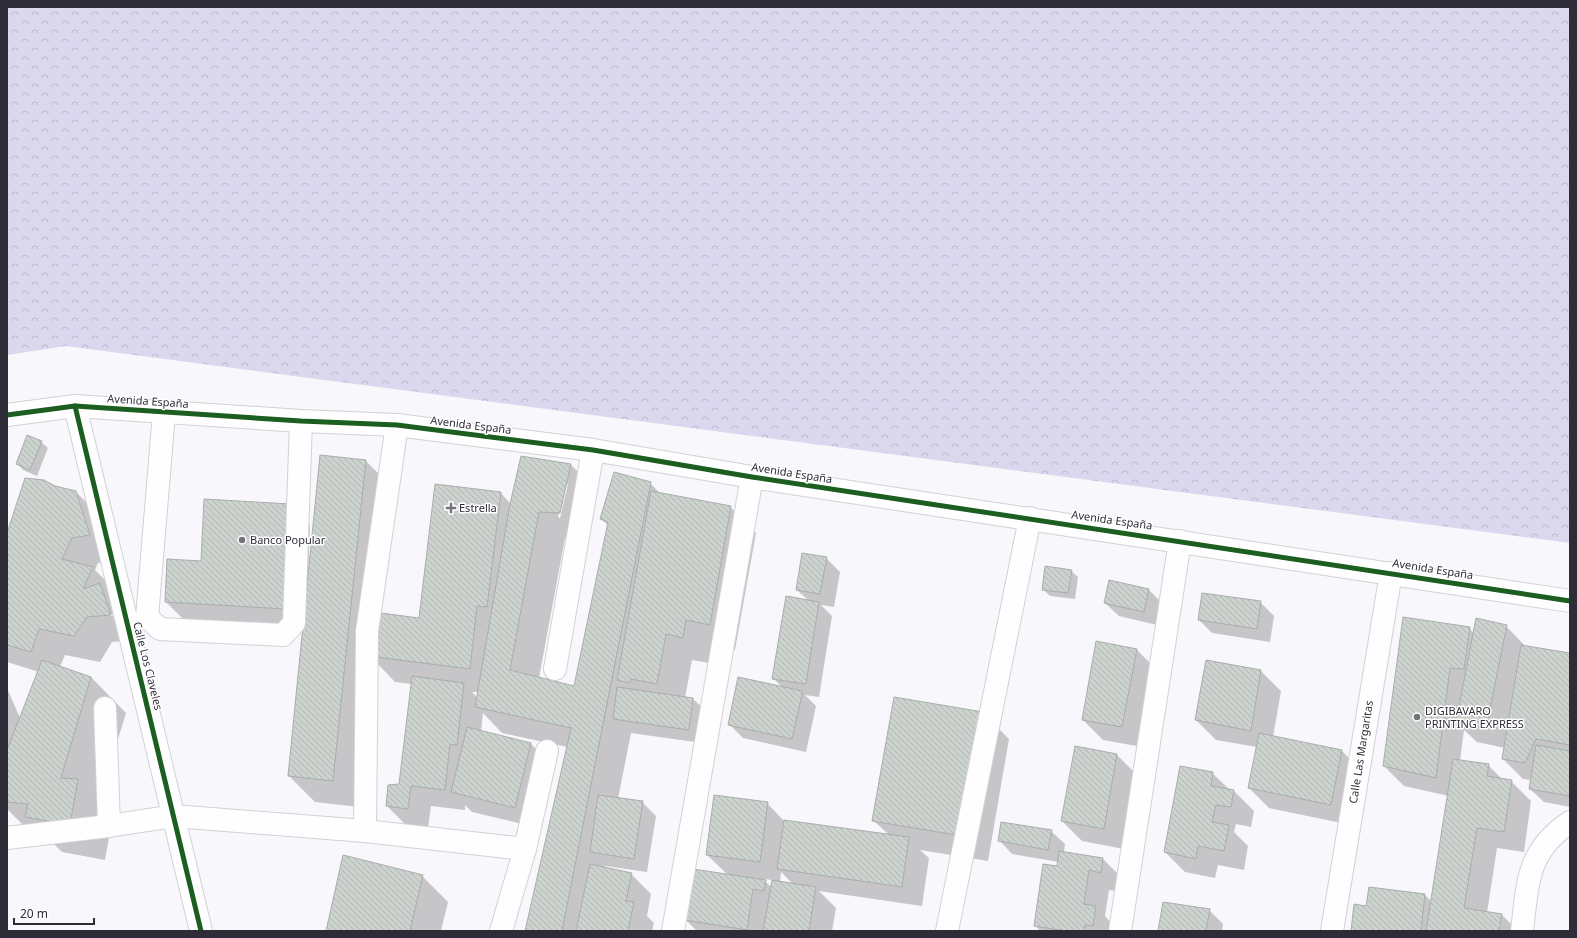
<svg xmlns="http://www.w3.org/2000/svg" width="1577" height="938" viewBox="0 0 1577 938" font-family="'Noto Sans',sans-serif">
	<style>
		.forest { fill: url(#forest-crowns) }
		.shadow { fill: #0003; fill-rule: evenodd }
		.building { fill: url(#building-back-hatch); stroke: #a9adab }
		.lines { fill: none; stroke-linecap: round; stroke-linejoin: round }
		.minor-casing { stroke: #d2d0d8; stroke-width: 24 }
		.minor { stroke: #fefefe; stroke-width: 22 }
		.cycleway-casing { stroke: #fff; stroke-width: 8 }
		.cycleway { stroke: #1b5e20; stroke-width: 5 }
		.poi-dot { fill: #75737c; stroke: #fff; stroke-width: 1.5 }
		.labels { text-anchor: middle; stroke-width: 3; stroke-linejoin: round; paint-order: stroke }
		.street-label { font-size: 11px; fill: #2e2c37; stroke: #fff }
		.poi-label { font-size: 11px; fill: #2e2c37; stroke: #fff; text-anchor: start }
	</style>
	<defs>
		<pattern id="forest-crowns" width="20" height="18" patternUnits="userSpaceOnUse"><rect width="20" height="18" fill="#dbd7ef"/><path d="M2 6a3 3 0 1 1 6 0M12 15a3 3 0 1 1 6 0" fill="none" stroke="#bcb9ce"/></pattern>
		<pattern id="building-back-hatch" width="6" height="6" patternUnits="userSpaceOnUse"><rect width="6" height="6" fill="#ccd3ce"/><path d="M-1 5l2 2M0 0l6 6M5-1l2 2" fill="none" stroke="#b0b5b2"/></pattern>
	</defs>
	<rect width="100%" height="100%" fill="#f8f7fb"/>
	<path class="forest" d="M7,7H1570V543L66,346L7,355Z"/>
	<g class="shadow">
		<path d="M41,442L48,448L37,476L23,470L17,463Z"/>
		<path d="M521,457L571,465L597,491L586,538H565L539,678L575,687L609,526L601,519L650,483L661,494L730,507L756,533L735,650L712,646L709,663L692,660L685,698L693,699L707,712L702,743L631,733L618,799L642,802L656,816L647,872L605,866L604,868L631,874L651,894L647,916L654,923L652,931H526L567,747L502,733L483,713L481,732L531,744L551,764L535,827L472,812L465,805V810L431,806L428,828L407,826L387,806L400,785L412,684L395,682L374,660L359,807L315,802L289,776L304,628L186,622L166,602L202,562L290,505L310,525L308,575H309L366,461L391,486L378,614L420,619L501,493L511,504ZM566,484H568L560,518L558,517ZM472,692H479L478,698Z"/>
		<path d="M54,487L76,492L102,518L115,561L98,563L95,570L119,594L136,640L112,642L100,662L65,655L60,667L91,677L126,713L99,801L113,815L105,860L62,852L47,837L33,835L7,809V688L20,718L39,672L7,662V536ZM110,614H116V615L108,616Z"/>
		<path d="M826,558L840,572L834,607L821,605L832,616L819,697L805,695L816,706L806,752L743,738L729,724L783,688L773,678L809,601L797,590Z"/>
		<path d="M1071,571L1078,577L1075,599L1050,596L1043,589Z"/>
		<path d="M1149,590L1162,603L1157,625L1119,616L1105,603Z"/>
		<path d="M1260,602L1274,616L1270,642L1212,633L1199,620Z"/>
		<path d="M1506,626L1526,647L1570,654V807L1544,802L1530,789L1532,780L1523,779L1503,759L1505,748L1477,742L1464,730L1460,761L1488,765L1503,780L1511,781L1531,801L1524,852L1497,848L1487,913L1502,915L1518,931H1352L1367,907L1370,888L1425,895L1432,902L1449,796L1404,786L1384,766L1469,628L1474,633Z"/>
		<path d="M1136,649L1156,669L1142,747L1103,740L1083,720Z"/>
		<path d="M1206,661L1261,671L1281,691L1273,737L1342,751L1362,771L1351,825L1269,808L1249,788L1257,747L1216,740L1196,720Z"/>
		<path d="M983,713L1009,739L988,861L920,850L929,858L922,906L819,891L836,908L832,931H697L686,920L728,875L707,855L767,803L784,821L889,835L873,820ZM781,872L794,885L780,882ZM763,879L773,880L771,887Z"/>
		<path d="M1117,755L1137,775L1124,849L1082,841L1062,821Z"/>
		<path d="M1212,773L1230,790L1234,791L1254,811L1251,827L1236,824L1234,832L1248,846L1244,870L1218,865L1215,878L1185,872L1165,852Z"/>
		<path d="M1051,831L1065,844L1064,852L1103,859L1123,879L1121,892L1109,890L1105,916L1115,927V931H1040L1035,925L1059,862L1012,854L999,840Z"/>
		<path d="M422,876L448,902L441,931H327Z"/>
		<path d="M1209,910L1223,924L1222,931H1159Z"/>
	</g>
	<g class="building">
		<path d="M27,435L42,441L30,470L16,464Z"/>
		<path d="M320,455L366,460L333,781L288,776Z"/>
		<path d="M521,456L571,464L560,513L539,512L510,670L574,686L608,522L600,519L614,472L651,482L562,931H525L571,728L475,707L510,504Z"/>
		<path d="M25,478L44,480L55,486L76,491L90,535L72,538L62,559L93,567L83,589L100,583L111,615L87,617L74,636L39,629L31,652L7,645V533Z"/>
		<path d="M435,484L501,492L487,607L477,606L470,669L368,656L373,612L419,618Z"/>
		<path d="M651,491L731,506L710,625L686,620L683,638L666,634L657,684L631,679L630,683L617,680Z"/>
		<path d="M204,499L290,504L285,609L165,602L167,559L201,561Z"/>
		<path d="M802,553L827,557L820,594L796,590Z"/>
		<path d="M1045,566L1072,570L1068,593L1042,590Z"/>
		<path d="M1109,580L1149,589L1144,612L1104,603Z"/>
		<path d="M1202,593L1261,601L1257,629L1198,620Z"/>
		<path d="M786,596L819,602L806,684L772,679Z"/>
		<path d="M1403,617L1470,627L1464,669L1450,668L1436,778L1383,766Z"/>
		<path d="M1476,618L1507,625L1486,728L1456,722Z"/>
		<path d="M1096,641L1137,649L1122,727L1082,720Z"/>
		<path d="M1521,645L1570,653V745L1536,739L1525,763L1502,759Z"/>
		<path d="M42,660L91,677L61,778L78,779L70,825L25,817L28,804L7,802V750Z"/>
		<path d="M1206,660L1261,670L1251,731L1195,720Z"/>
		<path d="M412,676L464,683L457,745L450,744L445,790L411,786L408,809L386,806L388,785L399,784Z"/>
		<path d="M738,677L803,691L792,739L728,725Z"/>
		<path d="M617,687L693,698L689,730L613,719Z"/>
		<path d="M894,697L983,712L962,836L872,821Z"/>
		<path d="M467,727L531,743L515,808L451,792Z"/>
		<path d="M1259,733L1342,750L1331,805L1248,788Z"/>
		<path d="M1536,745L1570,751V796L1529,789Z"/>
		<path d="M1075,746L1117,754L1104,829L1061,821Z"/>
		<path d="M1453,759L1489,764L1487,776L1512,780L1504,832L1477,828L1464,908L1502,914L1499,931H1426Z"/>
		<path d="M1180,766L1213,772L1211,786L1234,790L1231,807L1216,805L1212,822L1229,825L1224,851L1198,846L1196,859L1164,852Z"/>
		<path d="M598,795L643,801L634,859L590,852Z"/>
		<path d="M714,795L768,802L760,862L706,855Z"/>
		<path d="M784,820L909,837L902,887L777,869Z"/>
		<path d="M1001,822L1052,830L1048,850L998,841Z"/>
		<path d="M1059,851L1103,858L1101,873L1089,870L1084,904L1096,906L1093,926L1085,925L1084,931H1066L1034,926L1043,864L1057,866Z"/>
		<path d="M343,855L423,875L410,931H326Z"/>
		<path d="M590,864L632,873L626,901L634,902L628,931H576Z"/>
		<path d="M693,869L766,880L764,891L753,889L747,930L685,920Z"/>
		<path d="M772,880L816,887L809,931H763Z"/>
		<path d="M1369,887L1425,894L1421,931H1351L1354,904L1366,906Z"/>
		<path d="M1163,902L1210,909L1206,931H1158Z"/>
	</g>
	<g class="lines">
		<defs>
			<g id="minor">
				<path d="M75,406L201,931"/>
				<path d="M164,413L147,617L160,629L283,635L294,623L301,421"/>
				<path d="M7,415L75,406L301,421L397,425L593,450L752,477L1570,601"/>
				<path d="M555,669L593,450"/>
				<path d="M105,708L109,826"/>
				<path d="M365,831L367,631L397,425"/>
				<path d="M7,838L109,826L174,816L365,831L525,849"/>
				<path d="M501,931L525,849L547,751"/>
				<path d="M673,931L752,477"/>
				<path d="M947,931L1030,518"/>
				<path d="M1120,931L1180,541"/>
				<path d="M1332,931L1391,573"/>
				<path d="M1522,931C1528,883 1526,852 1570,822"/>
			</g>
		</defs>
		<use href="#minor" class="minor-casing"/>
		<use href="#minor" class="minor"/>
		<defs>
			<g id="cycleway">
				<path d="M75,406L201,931"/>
				<path d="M7,415L75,406L301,421L397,425L593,450L752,477L1570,601"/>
			</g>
		</defs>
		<use href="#cycleway" class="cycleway-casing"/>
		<use href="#cycleway" class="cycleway"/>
	</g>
	<g class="poi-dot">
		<path d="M449 502h4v4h4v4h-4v4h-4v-4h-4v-4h4z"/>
		<circle cx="242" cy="540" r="4"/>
		<circle cx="1417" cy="717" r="4"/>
	</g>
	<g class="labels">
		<g class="street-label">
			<text transform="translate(148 401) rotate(4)" y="4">Avenida España</text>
			<text transform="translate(471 425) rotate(7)" y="4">Avenida España</text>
			<text transform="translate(792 473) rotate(9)" y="4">Avenida España</text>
			<text transform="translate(1112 520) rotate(8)" y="4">Avenida España</text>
			<text transform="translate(1433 569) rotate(9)" y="4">Avenida España</text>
			<text transform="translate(148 666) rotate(76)" y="4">Calle Los Claveles</text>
			<text transform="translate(1361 752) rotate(-81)" y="4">Calle Las Margaritas</text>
		</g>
		<g class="poi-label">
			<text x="459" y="512">Estrella</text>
			<text x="250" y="544">Banco Popular</text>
			<text x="1425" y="715">DIGIBAVARO<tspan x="1425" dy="13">PRINTING EXPRESS</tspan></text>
		</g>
	</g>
	<rect width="1577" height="938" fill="none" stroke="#2e2c37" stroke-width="16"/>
	<path d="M14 918v6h80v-6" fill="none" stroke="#2e2c37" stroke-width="2"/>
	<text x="20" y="918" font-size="12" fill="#2e2c37" stroke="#ffffff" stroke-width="3" paint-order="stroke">20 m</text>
</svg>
